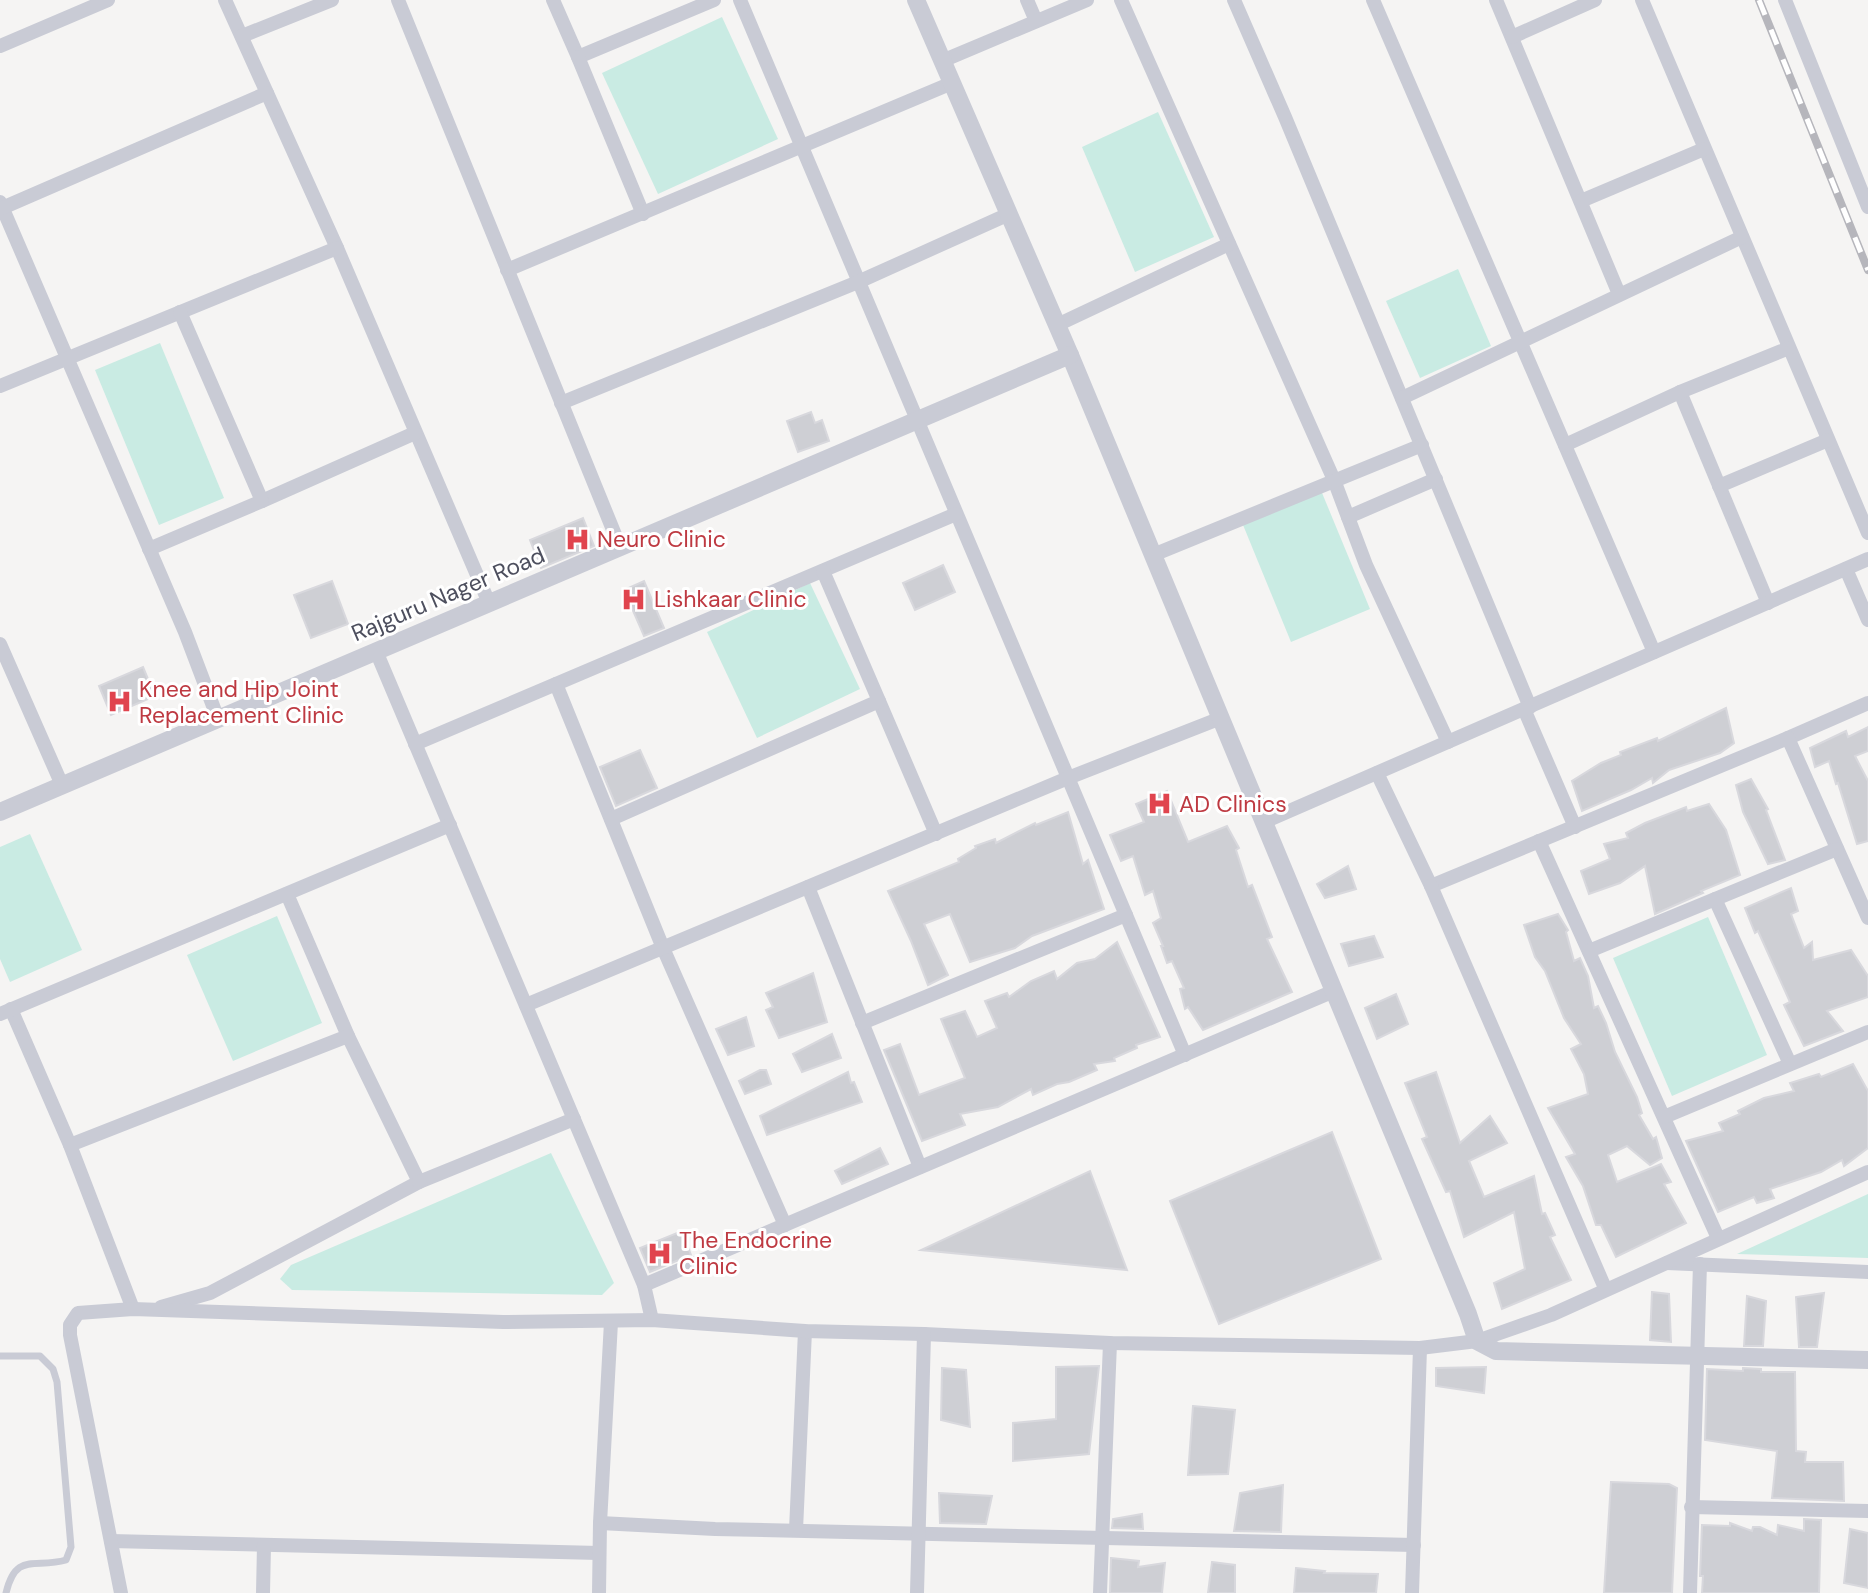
<svg xmlns="http://www.w3.org/2000/svg" width="1868" height="1593" viewBox="0 0 1868 1593" font-family="'DM Sans',sans-serif">
	<style>
		.green { fill: #c9ebe3 }
		.building { fill: #cecfd4; stroke: #d8d8dd; stroke-width: 2 }
		.lines { fill: none; stroke-linecap: round; stroke-linejoin: round }
		.service { stroke: #c9cbd5; stroke-width: 7 }
		.minor { stroke: #c9cbd5; stroke-width: 14 }
		.tertiary { stroke: #c9cbd5; stroke-width: 18 }
		.rail-casing { stroke: #b6b6bc; stroke-width: 8 }
		.rail { stroke: #fff; stroke-width: 5; stroke-dasharray: 16; stroke-linecap: butt }
		.labels { text-anchor: middle; stroke-width: 6; stroke-linejoin: round; paint-order: stroke }
		.health-label { font-size: 23px; fill: #be3a42; stroke: #fff; text-anchor: start }
		.street-label { font-size: 23px; fill: #4d4f5e; stroke: #fff }
	</style>
	<rect width="100%" height="100%" fill="#f5f4f3"/>
	<g class="green">
		<path d="M722,17L778,139L658,194L602,73Z"/>
		<path d="M1158,112L1214,237L1135,272L1082,147Z"/>
		<path d="M1458,269L1491,346L1420,378L1386,301Z"/>
		<path d="M160,343L224,498L159,525L95,370Z"/>
		<path d="M1320,488L1370,609L1291,642L1241,520Z"/>
		<path d="M810,583L860,689L757,738L707,632Z"/>
		<path d="M30,834L82,950L10,982L0,959V847Z"/>
		<path d="M277,916L322,1023L233,1061L187,955Z"/>
		<path d="M1708,917L1767,1055L1672,1096L1613,958Z"/>
		<path d="M551,1153L614,1283L602,1295L292,1290L280,1279L291,1265Z"/>
		<path d="M1868,1194V1258L1737,1254Z"/>
	</g>
	<g class="building">
		<path d="M811,412L815,423L822,420L829,441L798,452L787,421Z"/>
		<path d="M583,518L594,546L541,568L530,540Z"/>
		<path d="M943,565L955,592L915,610L903,583Z"/>
		<path d="M332,581L348,624L311,638L294,595Z"/>
		<path d="M644,581L664,628L644,636L624,590Z"/>
		<path d="M143,667L155,696L111,715L99,686Z"/>
		<path d="M1726,708L1734,743L1720,753L1669,770L1653,783L1652,778L1631,790L1582,811L1572,781L1601,763L1621,755L1620,752L1657,738L1658,741Z"/>
		<path d="M1868,727V751L1855,756L1868,781V841L1857,844L1838,783L1836,784L1829,761L1815,767L1810,748L1846,731L1848,737Z"/>
		<path d="M640,750L657,788L616,806L600,767Z"/>
		<path d="M1751,779L1768,809L1766,810L1785,860L1768,864L1743,812L1736,785Z"/>
		<path d="M1167,791L1188,842L1227,826L1239,848L1236,850L1248,887L1252,885L1272,937L1267,939L1292,992L1203,1030L1188,1007L1185,1009L1180,989L1184,988L1172,961L1167,963L1161,946H1163L1153,923L1161,918L1153,891L1145,895L1133,856L1121,861L1110,835L1144,822L1136,804Z"/>
		<path d="M1709,804L1726,830L1740,875L1701,891L1703,893L1655,914L1645,866L1620,883L1589,894L1581,871L1610,859L1604,844L1628,838L1626,833L1645,823L1686,807L1687,811Z"/>
		<path d="M1068,812L1083,864L1088,860L1104,909L1032,936L1015,948L970,962L950,914L924,924L948,975L928,985L911,941L888,891L959,862L958,859L976,848L975,846L995,839L996,843L1035,823L1036,825Z"/>
		<path d="M1348,866L1356,889L1325,898L1317,884Z"/>
		<path d="M1791,888L1798,911L1791,914L1804,948L1812,942L1813,960L1851,950L1868,976V997L1827,1011L1843,1031L1804,1046L1784,1005L1790,1002L1758,931L1755,933L1745,908Z"/>
		<path d="M1558,914L1568,930L1566,932L1574,961L1580,958L1588,976L1594,1008L1598,1006L1606,1023L1615,1052L1637,1097L1642,1113L1639,1115L1653,1139L1656,1137L1662,1158L1650,1165L1627,1146L1608,1155L1617,1182L1661,1164L1671,1182L1664,1184L1686,1223L1616,1257L1601,1225H1596L1583,1186L1566,1157L1575,1154L1548,1108L1588,1094L1584,1074L1571,1049L1581,1044L1564,1018L1545,971L1535,957L1524,925Z"/>
		<path d="M1374,936L1383,957L1349,966L1341,944Z"/>
		<path d="M1117,942L1160,1037L1136,1045L1137,1048L1114,1058L1115,1061L1094,1064L1097,1070L1069,1082L1057,1084L1033,1095L1031,1089L998,1107L960,1114L965,1125L922,1141L884,1050L900,1044L919,1095L965,1078L941,1019L965,1011L977,1037L997,1028L985,1001L1007,993L1009,997L1031,981L1054,971L1057,979L1077,963L1095,959Z"/>
		<path d="M813,973L827,1022L779,1038L766,1010L773,1007L766,993Z"/>
		<path d="M1396,994L1408,1024L1377,1039L1365,1008Z"/>
		<path d="M746,1017L754,1046L728,1055L716,1029Z"/>
		<path d="M832,1034L841,1058L802,1072L793,1054Z"/>
		<path d="M1853,1064L1868,1091V1148L1844,1166L1842,1160L1821,1172L1770,1189L1774,1198L1757,1203L1754,1197L1718,1212L1686,1141L1723,1131L1719,1123L1740,1114L1738,1111L1764,1098L1794,1091L1790,1083L1819,1074L1821,1077Z"/>
		<path d="M760,1070H766L771,1084L745,1094L739,1081Z"/>
		<path d="M848,1072L851,1083L854,1082L862,1102L767,1135L760,1116Z"/>
		<path d="M1436,1072L1460,1143L1490,1116L1507,1143L1469,1161L1484,1197L1534,1176L1542,1214L1545,1213L1555,1235L1550,1237L1571,1280L1502,1309L1494,1283L1525,1269L1514,1212L1464,1237L1450,1191L1446,1192L1422,1139L1427,1137L1405,1083Z"/>
		<path d="M1332,1132L1381,1259L1219,1324L1170,1201Z"/>
		<path d="M880,1148L888,1164L842,1184L835,1171Z"/>
		<path d="M1090,1171L1127,1270L921,1250Z"/>
		<path d="M682,1231L691,1255L650,1272L640,1248Z"/>
		<path d="M1652,1292L1669,1294L1671,1342L1650,1340Z"/>
		<path d="M1824,1293L1817,1347H1799L1796,1297Z"/>
		<path d="M1747,1296L1766,1301L1763,1346H1744Z"/>
		<path d="M1099,1366L1089,1454L1013,1461V1423L1056,1419V1367Z"/>
		<path d="M1486,1367L1484,1393L1436,1386V1368Z"/>
		<path d="M942,1368L966,1370L970,1427L941,1420Z"/>
		<path d="M1743,1368L1761,1369V1372H1795L1796,1451L1806,1452L1805,1462H1843L1844,1501L1772,1498L1777,1451L1705,1440L1707,1369L1743,1371Z"/>
		<path d="M1193,1406L1235,1410L1228,1474L1188,1475Z"/>
		<path d="M1611,1482L1669,1484L1677,1488L1672,1593H1604Z"/>
		<path d="M1283,1485L1281,1532L1234,1531L1240,1493Z"/>
		<path d="M939,1493L992,1496L986,1524L940,1523Z"/>
		<path d="M1142,1514L1143,1529L1112,1528L1113,1519Z"/>
		<path d="M1804,1519L1821,1520L1819,1593H1702L1703,1576H1700L1702,1525L1730,1526V1523L1752,1531L1753,1527H1760L1777,1535L1778,1525L1804,1531Z"/>
		<path d="M1850,1529L1868,1533V1588L1844,1583Z"/>
		<path d="M1111,1558L1139,1561L1138,1567L1165,1563L1162,1593H1110Z"/>
		<path d="M1212,1562L1235,1565V1593H1208Z"/>
		<path d="M1296,1568L1325,1571L1324,1573L1378,1574L1376,1593H1294Z"/>
	</g>
	<g class="lines">
		<path class="service" d="M0,1356H40L53,1369L57,1382L71,1547L66,1560C35,1569 16,1551 6,1593"/>
		<g class="minor">
			<path d="M225,0L337,248L489,603"/>
			<path d="M398,0L620,547"/>
			<path d="M553,0L578,57L714,0"/>
			<path d="M740,0L1185,1055"/>
			<path d="M1027,0L1036,21"/>
			<path d="M1121,0L1334,480L1366,565L1448,742"/>
			<path d="M1234,0L1285,117L1530,707"/>
			<path d="M1373,0L1654,652"/>
			<path d="M1496,0L1619,294"/>
			<path d="M1642,0L1868,533"/>
			<path d="M1785,0L1868,207"/>
			<path d="M242,36L332,0"/>
			<path d="M1512,37L1595,0"/>
			<path d="M0,46L108,0"/>
			<path d="M578,57L643,214"/>
			<path d="M942,61L1087,0"/>
			<path d="M1581,201L1704,149"/>
			<path d="M0,202L185,632L218,719"/>
			<path d="M2,208L267,93"/>
			<path d="M507,270L952,83"/>
			<path d="M1057,325L1229,244"/>
			<path d="M0,386L337,248"/>
			<path d="M1680,392L1768,603"/>
			<path d="M1402,398L1742,237"/>
			<path d="M561,403L858,282L1009,214"/>
			<path d="M1565,445L1680,392L1789,348"/>
			<path d="M1719,486L1828,440"/>
			<path d="M262,501L415,433"/>
			<path d="M1348,517L1436,479"/>
			<path d="M149,549L262,501L180,312"/>
			<path d="M1153,555L1422,445"/>
			<path d="M1846,569L1868,620"/>
			<path d="M0,644L62,785"/>
			<path d="M376,651L644,1285L652,1320"/>
			<path d="M556,684L663,948L785,1225"/>
			<path d="M879,701L936,834"/>
			<path d="M1524,709L1575,827"/>
			<path d="M1788,738L1868,703"/>
			<path d="M415,744L956,514"/>
			<path d="M1377,773L1431,886L1788,738L1868,918"/>
			<path d="M611,819L879,701L823,571"/>
			<path d="M1264,822L1868,559"/>
			<path d="M1539,841L1718,1238"/>
			<path d="M1431,886L1605,1288"/>
			<path d="M808,887L920,1167"/>
			<path d="M287,894L348,1036"/>
			<path d="M1715,899L1790,1064"/>
			<path d="M1589,951L1837,849"/>
			<path d="M526,1005L1068,778L1221,718"/>
			<path d="M11,1009L70,1145L133,1309"/>
			<path d="M0,1014L450,825"/>
			<path d="M862,1023L1126,915"/>
			<path d="M1664,1117L1868,1032"/>
			<path d="M70,1145L348,1036L419,1182L210,1293L161,1307"/>
			<path d="M419,1182L574,1119"/>
			<path d="M1667,1263L1868,1272"/>
			<path d="M644,1285L1334,991"/>
			<path d="M1691,1507L1868,1511"/>
			<path d="M600,1523L715,1529L1414,1545"/>
			<path d="M796,1530L805,1331"/>
			<path d="M111,1541L599,1553"/>
			<path d="M121,1593L70,1335V1325L78,1313L133,1309L503,1322L652,1320L805,1331L924,1334L1110,1343L1420,1348L1477,1341L1551,1315L1868,1172"/>
			<path d="M263,1593L264,1545"/>
			<path d="M599,1593L600,1523L611,1322"/>
			<path d="M917,1593L924,1334"/>
			<path d="M1100,1593L1110,1343"/>
			<path d="M1412,1593L1420,1348"/>
			<path d="M1690,1593L1700,1264"/>
		</g>
		<g class="tertiary">
			<path d="M916,0L1070,355L1468,1314L1477,1341L1496,1351L1868,1360"/>
			<path d="M0,812L1070,355"/>
		</g>
		<defs>
			<path id="rail" d="M1759,0L1868,270"/>
		</defs>
		<use href="#rail" class="rail-casing"/>
		<use href="#rail" class="rail"/>
	</g>
	<defs>
		<symbol id="hospital-bare" viewBox="-9 -9 18 18"><path d="M-5-5h3v3.5h4V-5h3V5h-3V1.5h-4V5h-3Z" fill="#e0444e" stroke="#fff" stroke-width="2.5" paint-order="stroke"/></symbol>
	</defs>
	<g fill-rule="evenodd">
		<use href="#hospital-bare" x="560" y="522" width="35" height="35"/>
		<use href="#hospital-bare" x="616" y="582" width="35" height="35"/>
		<use href="#hospital-bare" x="102" y="684" width="35" height="35"/>
		<use href="#hospital-bare" x="1142" y="786" width="35" height="35"/>
		<use href="#hospital-bare" x="642" y="1236" width="35" height="35"/>
	</g>
	<g class="labels">
		<g class="health-label">
			<text x="597" y="547">Neuro Clinic</text>
			<text x="654" y="607">Lishkaar Clinic</text>
			<text x="139" y="697">Knee and Hip Joint<tspan x="139" dy="26">Replacement Clinic</tspan></text>
			<text x="1179" y="812">AD Clinics</text>
			<text x="679" y="1248">The Endocrine<tspan x="679" dy="26">Clinic</tspan></text>
		</g>
		<g class="street-label">
			<text transform="translate(448 594) rotate(-23)" y="8">Rajguru Nager Road</text>
		</g>
	</g>
</svg>
